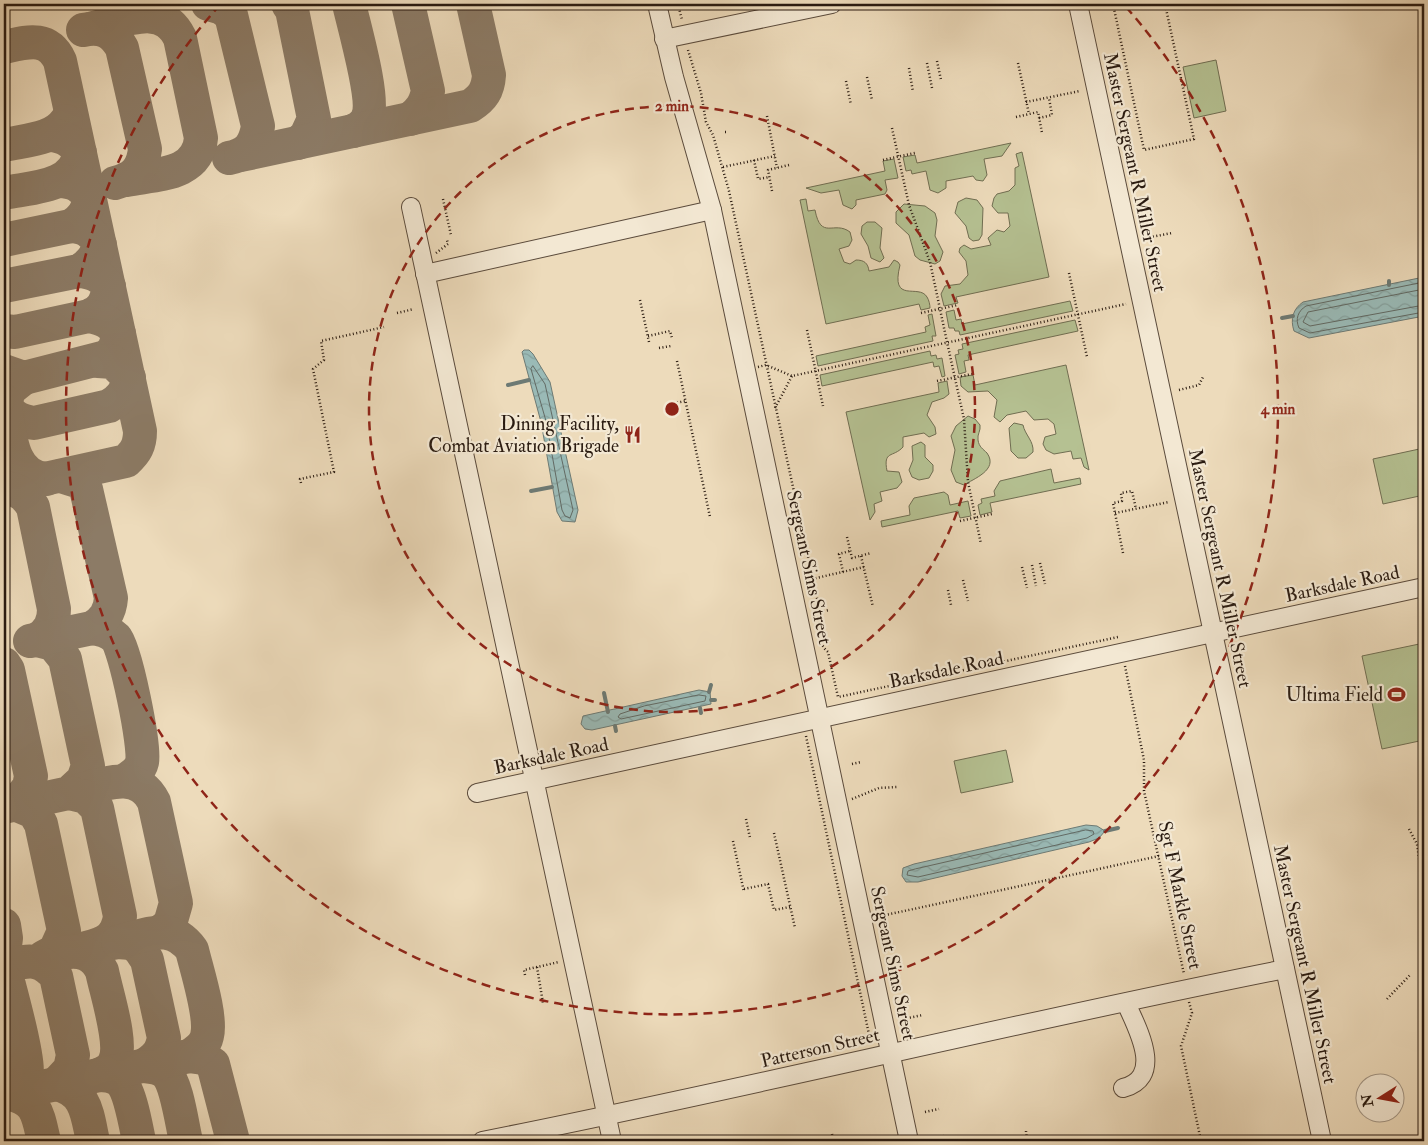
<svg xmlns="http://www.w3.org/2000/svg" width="1428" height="1145" viewBox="0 0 1428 1145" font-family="'IM FELL Double Pica',serif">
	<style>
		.garden { fill: #b5c192; stroke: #706e52 }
		.water { fill: url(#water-waves); stroke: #6d7a74 }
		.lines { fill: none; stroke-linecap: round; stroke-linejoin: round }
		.shore { stroke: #626a64; stroke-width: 1 }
		.stream { stroke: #6d7a74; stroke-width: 4 }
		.taxiway { stroke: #8c7b66; stroke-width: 34 }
		.minor-casing { stroke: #5b4b3c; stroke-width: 20 }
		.path { stroke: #2a1b11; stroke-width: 2.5; stroke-dasharray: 1 2.5; stroke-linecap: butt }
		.minor { stroke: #f3e8d3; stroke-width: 18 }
		.ring { fill: none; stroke: #8f2418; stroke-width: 2.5; stroke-dasharray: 9 6 }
		.labels { text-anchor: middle; stroke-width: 4.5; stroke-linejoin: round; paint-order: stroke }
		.street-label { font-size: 19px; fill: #2a1b11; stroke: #f3e8d3 }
		.poi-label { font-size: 19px; fill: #2a1b11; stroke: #f3e8d3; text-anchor: end }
		.centre { fill: #8f2418; stroke: #f3e8d3; stroke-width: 2.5 }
		.ring-label { font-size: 15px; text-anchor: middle; font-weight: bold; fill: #8f2418; stroke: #f3e8d3; stroke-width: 4.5; stroke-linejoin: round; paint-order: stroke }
	</style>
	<defs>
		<pattern id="water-waves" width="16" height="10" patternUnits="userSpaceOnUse" patternTransform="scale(1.25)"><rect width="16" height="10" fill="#9abab6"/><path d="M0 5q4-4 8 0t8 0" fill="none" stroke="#859f9b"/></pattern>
	</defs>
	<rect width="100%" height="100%" fill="#eddbbb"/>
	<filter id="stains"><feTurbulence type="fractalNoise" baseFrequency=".004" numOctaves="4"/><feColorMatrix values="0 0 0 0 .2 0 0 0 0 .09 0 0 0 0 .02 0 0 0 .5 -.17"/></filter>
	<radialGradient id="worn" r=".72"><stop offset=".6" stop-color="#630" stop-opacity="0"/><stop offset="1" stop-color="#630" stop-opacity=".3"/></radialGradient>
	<g class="garden">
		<path d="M1216,60L1226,111L1194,118L1183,67Z"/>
		<path d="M1011,143L1002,156L984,159L987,175L983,181L976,180L973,176L946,181V188L938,193L930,190L926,171L912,174L911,170L906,171L903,157L915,155L917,163Z"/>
		<path d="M1022,152L1049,277L956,297L958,303L944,306L941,294L945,286L960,284L968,275L966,261L959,252L960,248L964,245L971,249L991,245L988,238L997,230L1004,232L1010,226L1008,213H998L992,206L994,198L997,194L1009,191L1015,185V168L1019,166L1016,154Z"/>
		<path d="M894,159L898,178L885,180L887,190L885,194L856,200V205L852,209L843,205L839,190L821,193L806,188L885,171L883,161Z"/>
		<path d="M966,198L977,200L983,208L982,235L979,240L973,241L969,238L966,226L955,213L958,202Z"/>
		<path d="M806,199L808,211L815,210C821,241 834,220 850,232L852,240L849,246L839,249L844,262L850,264L856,260C864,260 868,263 869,271L889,267L894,260L898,262L900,265C890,305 919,283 927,297C929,300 930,305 930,308L921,310L919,304L826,324L800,200Z"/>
		<path d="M904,204L925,206L935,213L937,220L935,236L943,252L940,261L935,264L920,260L915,256L909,235L896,223V212Z"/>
		<path d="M867,222H875L882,228L880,248L884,258L880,262L871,258L868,246L861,234L862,226Z"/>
		<path d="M1070,301L1073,311L960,335L959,331H955L954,328H949L946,312L954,310L956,320L961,319L962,324Z"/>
		<path d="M932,314L936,336H932L933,341L818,366L816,356L926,332L925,327L930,325L928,315Z"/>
		<path d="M1075,320L1078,331L968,355L969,360L964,361L966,372L959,374L955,355L959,354L958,350L963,349L962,344Z"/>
		<path d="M930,351L931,356L936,355L937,359L942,358L945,376L942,377L939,366L934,367L933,362L822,386L820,375Z"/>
		<path d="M1066,365L1089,470L1084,467L1081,458L1073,459L1071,451L1054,454L1046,450L1043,444L1045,437L1056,434L1054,424L1048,419L1034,420L1026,411L1007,415L1000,422L994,417L997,400L988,391L968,392L961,386L960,377L973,375L975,385Z"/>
		<path d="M947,381L949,394L944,398L932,402L927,415L935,427L936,434L929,437L924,433L903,437V447C893,458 883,450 887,471L899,472L902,482L897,488L880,492L882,501L874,504L875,512L870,520L846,412L939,392L938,383Z"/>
		<path d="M968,416L975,419L980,425C981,431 977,434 978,440C979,447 983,449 987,453C999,470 973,479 964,485L956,482L951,470L955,450L951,436L956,426Z"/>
		<path d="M1014,423L1023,425C1025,435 1034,441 1033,452L1026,458H1018L1011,451L1009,428Z"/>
		<path d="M921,442L925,445V457L933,465V471L929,478L919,480L912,477L909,470L913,460L912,446Z"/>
		<path d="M1424,448V495L1383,504L1373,459Z"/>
		<path d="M1051,469L1054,483L1080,478L1081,484L990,503L992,512L980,515L978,505L982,503L981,499L995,496L994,491L1000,481Z"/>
		<path d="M944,492L948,495L950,505L968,501L971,516L960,518L958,511L882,527L881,521L910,515L909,506L914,498Z"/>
		<path d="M1424,643V740L1382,749L1362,656Z"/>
		<path d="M1006,750L1013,782L961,793L954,761Z"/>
	</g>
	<g class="water">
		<path d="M1424,277V316L1309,338L1294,331C1290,319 1293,309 1303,302Z"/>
		<path d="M524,350H529L533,354L550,382L578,510L575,522L562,521L557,512L541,422L522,352Z"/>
		<path d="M699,690L710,692L711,704L592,730L585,729L581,724L583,716Z"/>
		<path d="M1086,825L1097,826L1105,831L1099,838L1089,842L918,882H906L902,876L903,868L914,864Z"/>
	</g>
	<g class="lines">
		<g class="shore">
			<path d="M1424,282L1306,306C1298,311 1295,319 1299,328L1310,333L1424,312"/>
			<path d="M1424,289L1308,312L1303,322L1310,326L1424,305"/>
			<path d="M533,366L545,384L573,510L570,518L565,516L562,510L546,421L531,369Z"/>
			<path d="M699,695L706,696L705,701L621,719L618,717L620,714L644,706Z"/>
			<path d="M1086,830L1093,831L1094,834L1087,838L918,877L907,875L908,871L915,869Z"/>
		</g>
		<g class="stream">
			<path d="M1389,281V285"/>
			<path d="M1282,318L1293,316"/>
			<path d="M508,385L529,380"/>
			<path d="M531,491L552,487"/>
			<path d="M709,692L711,685"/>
			<path d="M604,693L608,712"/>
			<path d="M711,700H715"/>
			<path d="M700,708L701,713"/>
			<path d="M615,726L616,731"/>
			<path d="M1105,831L1118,828"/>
		</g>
		<g class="taxiway">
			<path d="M208,4L222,8L231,15L258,126C255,145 248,154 229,158"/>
			<path d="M288,4L292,10L314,119L306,136L298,143"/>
			<path d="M349,4C354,26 376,102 367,119C364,125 359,128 353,131"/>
			<path d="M408,4L428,91C425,104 421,111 410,119"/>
			<path d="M93,28C125,21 162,1 180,38L201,138C198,176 156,174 126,180"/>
			<path d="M83,30C102,26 113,32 122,48L145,149C143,168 135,178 115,183"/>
			<path d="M4,47C27,42 48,35 60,61L140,431C140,445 136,452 126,461L4,488"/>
			<path d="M4,145C25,140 53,140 66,121"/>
			<path d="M241,155L470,106C483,98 488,90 489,75L473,4"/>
			<path d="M4,193C32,187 74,188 80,153C72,141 65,137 51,135"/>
			<path d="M4,240L71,226C83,219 87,211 90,198C81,186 75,182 60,181"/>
			<path d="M4,286L79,271C91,264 95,257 100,245C92,232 86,227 71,226"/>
			<path d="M4,331L15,332L89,316C103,310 106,302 109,287C100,275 94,273 79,271"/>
			<path d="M4,371L24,378L106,357L114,350L119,334C111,322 103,319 89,316"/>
			<path d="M24,378L9,390L5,405C13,417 19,421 34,423L109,406C121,399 126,392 129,378L113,362L98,361"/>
			<path d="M4,401C10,429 9,476 46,479"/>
			<path d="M4,488C18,489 26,495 33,507L54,609C54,623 49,632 37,640L53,644L65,659L88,766L83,780L69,793L4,807"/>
			<path d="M92,628C101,629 109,631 116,638C125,647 146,749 142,762C140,771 132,776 124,781"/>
			<path d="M30,641L92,628C104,621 110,612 111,598L86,489L80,482L61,476"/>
			<path d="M4,664L8,670L31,776L29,787L15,804L34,812L41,824L64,931L55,951L44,957"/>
			<path d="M69,793C100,786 137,767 154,802L176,903L170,924L160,932"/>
			<path d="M69,793L86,797L97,808L120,916C117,944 96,946 72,951"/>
			<path d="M4,925L6,938L4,954"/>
			<path d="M107,944L118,942L131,943L139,948L147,960L164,1038C161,1053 156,1058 143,1066"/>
			<path d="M63,953C80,949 94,954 102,971C106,992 124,1045 114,1063C111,1069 105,1072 99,1075"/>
			<path d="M4,966C27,961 39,956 56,976L73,1055L70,1069L56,1084"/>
			<path d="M4,979L9,985C13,1001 31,1066 26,1077C22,1085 16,1089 9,1094"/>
			<path d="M189,1056L203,1058L213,1064L233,1141"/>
			<path d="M143,1066C151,1067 159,1067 166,1073C177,1084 182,1125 186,1141"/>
			<path d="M99,1075C106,1075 113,1076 119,1080C130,1089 136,1127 139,1141"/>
			<path d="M56,1084C87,1091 87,1115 93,1141"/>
			<path d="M9,1094C38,1099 38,1117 44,1141"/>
			<path d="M4,1095L189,1056C197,1051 205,1046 207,1036C212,1017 197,971 192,950C171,921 148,935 118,942"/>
		</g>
		<defs>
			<g id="minor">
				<path d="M657,4L674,77L712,210L909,1141"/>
				<path d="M1078,4L1322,1141"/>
				<path d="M664,39L832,4"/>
				<path d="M411,207L612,1141"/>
				<path d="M425,274L712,210"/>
				<path d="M477,793L1424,587"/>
				<path d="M1123,1088C1165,1077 1137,1028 1126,1003"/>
				<path d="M482,1141C751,1088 1016,1022 1285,969"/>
			</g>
		</defs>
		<use href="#minor" class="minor-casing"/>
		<g class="path">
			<path d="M678,4L682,20"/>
			<path d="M1113,4L1144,150L1194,139L1165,4"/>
			<path d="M688,50L701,93L706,122L713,135L729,191L820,612C820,626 815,641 828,652L838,697L1118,637L1119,639"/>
			<path d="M937,61L941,80"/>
			<path d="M927,63L932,88"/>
			<path d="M1018,63L1029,114"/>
			<path d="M909,68L913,92"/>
			<path d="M867,77L872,100"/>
			<path d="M846,81L851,105"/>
			<path d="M1026,102L1080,91"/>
			<path d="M767,116L777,168"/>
			<path d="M1016,117L1038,112L1042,133"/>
			<path d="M1039,118L1052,115L1049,98"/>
			<path d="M892,128L909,205L930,262L947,342L964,419L968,482L981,544"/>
			<path d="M725,132H727"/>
			<path d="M754,160L758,179L770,177"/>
			<path d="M883,160L915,153"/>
			<path d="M723,167L775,156"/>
			<path d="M772,191L768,170L789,165"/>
			<path d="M443,199L451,235"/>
			<path d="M1146,238L1172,233"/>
			<path d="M436,253L448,244L447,240"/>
			<path d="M1069,273L1087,357"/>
			<path d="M640,300L649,342"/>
			<path d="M397,313L414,309"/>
			<path d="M921,313L958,305"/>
			<path d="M807,330L823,406"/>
			<path d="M648,336L670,331L672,338"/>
			<path d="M659,348L671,346"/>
			<path d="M677,361L710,517"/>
			<path d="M758,367L766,365L792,376L1126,304"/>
			<path d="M937,381L972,374"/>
			<path d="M1179,390L1199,385L1203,377"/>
			<path d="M670,404L686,401"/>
			<path d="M775,408L792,376"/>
			<path d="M301,483L300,479L334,472L313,369L324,360L321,341L384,327"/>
			<path d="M1115,513L1169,502"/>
			<path d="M960,521L992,514"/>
			<path d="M847,537L852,558L871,553"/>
			<path d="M1123,553L1113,503L1122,501L1121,493L1132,491L1136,509"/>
			<path d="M861,556L873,607"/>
			<path d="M1040,563L1045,584"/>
			<path d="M1032,565L1036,586"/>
			<path d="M1022,567L1027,588"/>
			<path d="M843,572L839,554L850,551"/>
			<path d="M812,579L864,567"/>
			<path d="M963,580L968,601"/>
			<path d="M948,590L951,605"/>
			<path d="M820,612L829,610"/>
			<path d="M1125,666L1144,760V791L1184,974"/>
			<path d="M806,736L871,1044"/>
			<path d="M852,764L861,762"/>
			<path d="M852,799L879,788L897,787"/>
			<path d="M746,819L750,838"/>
			<path d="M1409,829L1417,844L1421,872L1424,877"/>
			<path d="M774,833L795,928"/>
			<path d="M733,841L744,892"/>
			<path d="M744,889L768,884L774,910L790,907"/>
			<path d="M881,916L1159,856"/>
			<path d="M537,967L543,1003"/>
			<path d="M525,975L524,970L559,962"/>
			<path d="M1387,999L1410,975"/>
			<path d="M1189,1002L1192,1013L1181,1046L1201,1141"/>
			<path d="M903,1019L923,1015"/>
			<path d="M925,1112L939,1109"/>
			<path d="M1026,1131L1027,1141"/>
			<path d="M832,1134L833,1141"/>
			<path d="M930,1139L944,1136"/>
		</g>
		<use href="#minor" class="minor"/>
	</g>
	<g class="ring">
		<circle cx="672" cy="409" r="303"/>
		<path d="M1126 7A606 606 0 1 1 218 7"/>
	</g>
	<defs>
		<symbol id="restaurant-bare" viewBox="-9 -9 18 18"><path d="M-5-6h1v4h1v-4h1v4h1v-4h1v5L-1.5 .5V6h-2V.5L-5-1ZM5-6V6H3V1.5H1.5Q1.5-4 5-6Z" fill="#8f2418" stroke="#f3e8d3" stroke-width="2.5" paint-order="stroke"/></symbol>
		<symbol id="stadium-bare" viewBox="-9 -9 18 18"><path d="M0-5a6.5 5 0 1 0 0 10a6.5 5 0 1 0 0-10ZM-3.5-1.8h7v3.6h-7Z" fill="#8f2418" stroke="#f3e8d3" stroke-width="2.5" paint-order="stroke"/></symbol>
	</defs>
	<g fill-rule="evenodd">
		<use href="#restaurant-bare" x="620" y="422" width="25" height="25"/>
		<use href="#stadium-bare" x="1384" y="682" width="25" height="25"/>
	</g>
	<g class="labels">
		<g class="street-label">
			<text transform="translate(1136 172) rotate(78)" y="7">Master Sergeant R Miller Street</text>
			<text transform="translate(810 567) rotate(78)" y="7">Sergeant Sims Street</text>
			<text transform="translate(1221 568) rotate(78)" y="7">Master Sergeant R Miller Street</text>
			<text transform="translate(1342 583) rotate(-12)" y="7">Barksdale Road</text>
			<text transform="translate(946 669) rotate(-12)" y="7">Barksdale Road</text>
			<text transform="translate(551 755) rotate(-12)" y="7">Barksdale Road</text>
			<text transform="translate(1181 895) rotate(78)" y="7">Sgt F Markle Street</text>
			<text transform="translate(894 963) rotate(78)" y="7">Sergeant Sims Street</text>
			<text transform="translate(1306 964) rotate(78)" y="7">Master Sergeant R Miller Street</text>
			<text transform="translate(820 1047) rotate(-13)" y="7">Patterson Street</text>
		</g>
		<g class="poi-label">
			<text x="619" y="430">Dining Facility,<tspan x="619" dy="22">Combat Aviation Brigade</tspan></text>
			<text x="1383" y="701">Ultima Field</text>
		</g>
	</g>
	<circle cx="672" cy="409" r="8" class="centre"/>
	<g class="ring-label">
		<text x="672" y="111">2 min</text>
		<text x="1278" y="414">4 min</text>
	</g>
	<rect width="1428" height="1145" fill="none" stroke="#eddbbb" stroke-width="20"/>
	<rect x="5" y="5" width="1418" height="1135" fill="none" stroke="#2a1b11" stroke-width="2.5"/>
	<rect x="10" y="10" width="1408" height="1125" fill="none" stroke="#2a1b11"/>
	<g transform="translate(1380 1098) rotate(259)"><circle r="24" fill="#f3e8d3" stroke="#a39685"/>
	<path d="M0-4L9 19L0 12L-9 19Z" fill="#8f2418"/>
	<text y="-8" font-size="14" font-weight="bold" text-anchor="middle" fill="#2a1b11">N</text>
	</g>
	<rect width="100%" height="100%" filter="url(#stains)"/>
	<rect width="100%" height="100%" fill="url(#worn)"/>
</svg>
